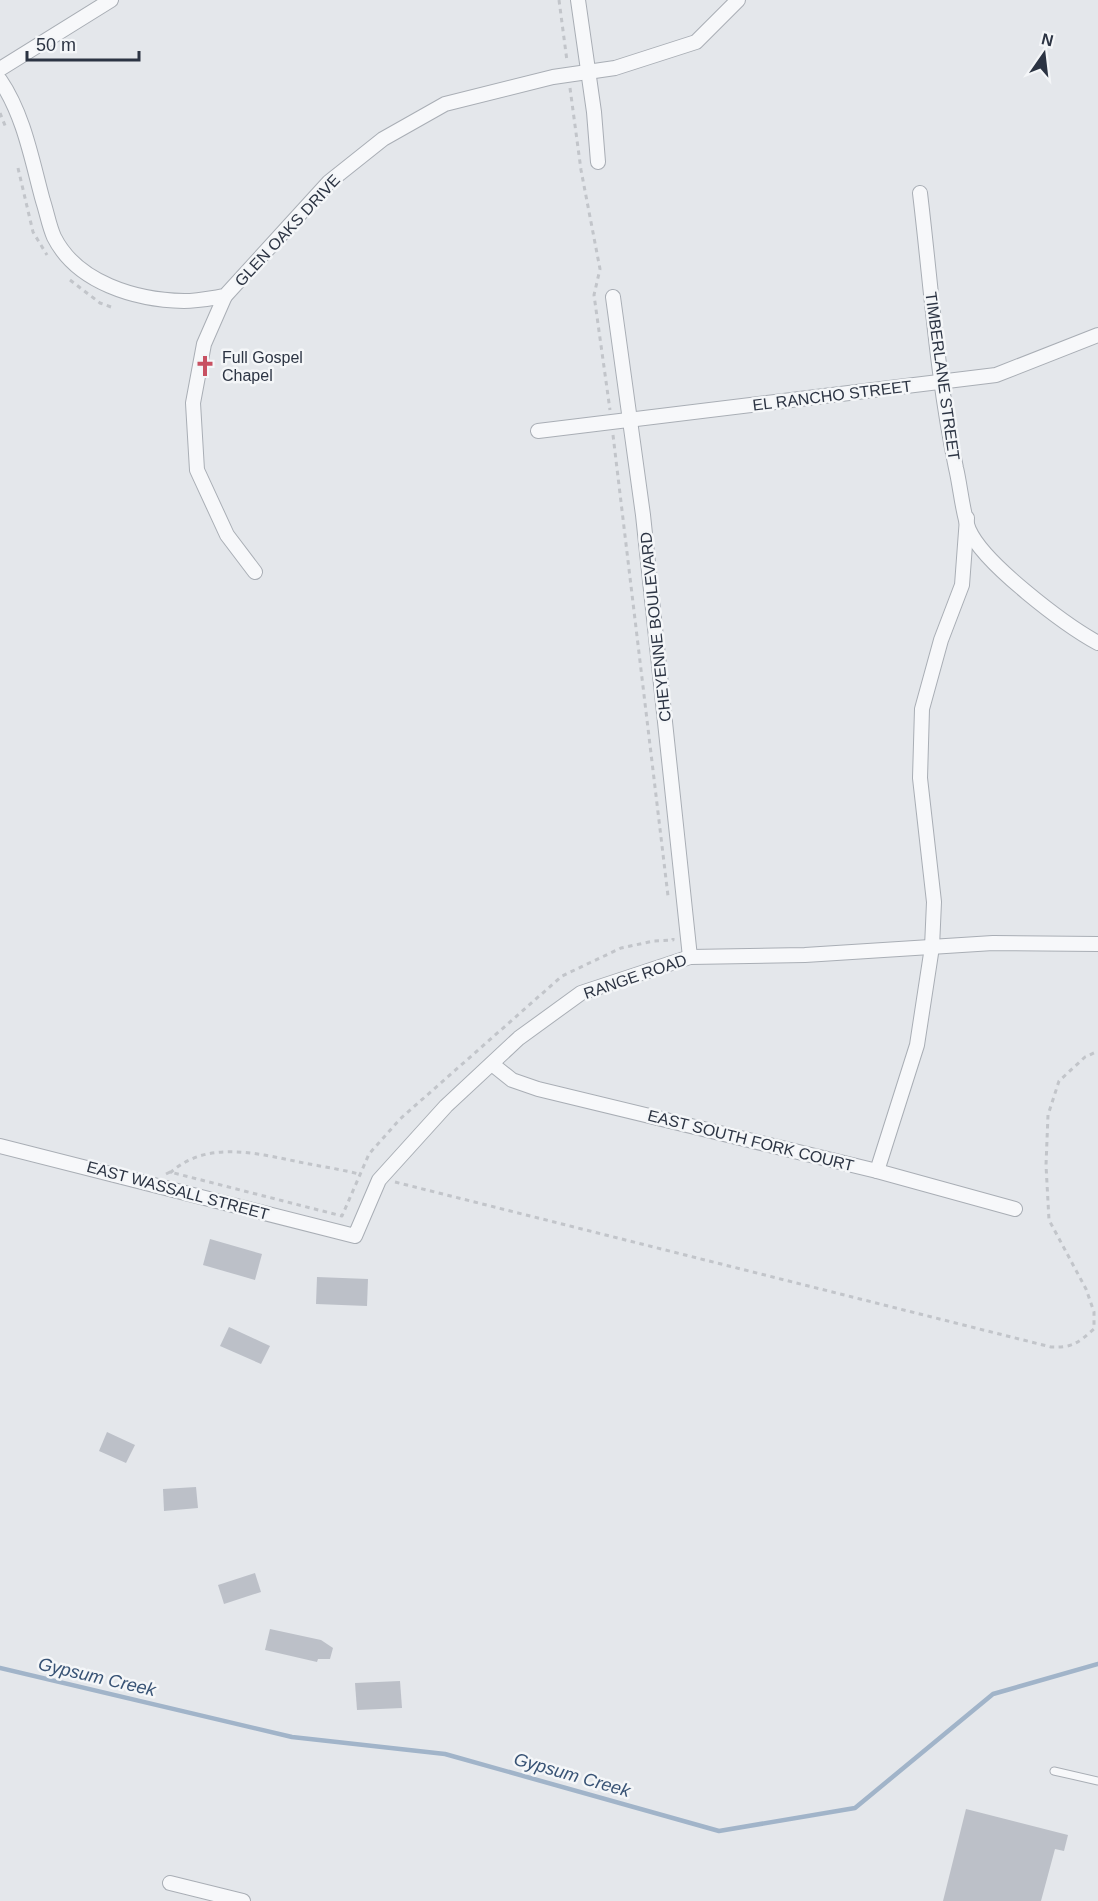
<svg xmlns="http://www.w3.org/2000/svg" width="1098" height="1901" viewBox="0 0 1098 1901" font-family="Helvetica,sans-serif">
	<style>
		.lines { fill: none; stroke-linecap: round; stroke-linejoin: round }
		.stream { stroke: #a1b4c9; stroke-width: 4.5 }
		.building { fill: #bcc0c8 }
		.lane-casing { stroke: #a9aeb5; stroke-width: 9 }
		.street-casing { stroke: #a9aeb5; stroke-width: 16 }
		.path { stroke: #c2c5ca; stroke-width: 3; stroke-dasharray: 4.5 4.5; stroke-linecap: butt }
		.lane { stroke: #f7f8fa; stroke-width: 7 }
		.street { stroke: #f7f8fa; stroke-width: 14 }
		.labels { text-anchor: middle; stroke-width: 5; stroke-linejoin: round; paint-order: stroke }
		.street-label { font-size: 16px; fill: #2c3443; stroke: #f4f6f8 }
		.poi-label { font-size: 16px; fill: #2c3443; stroke: #f4f6f8; text-anchor: start }
		.water-label { font-size: 18px; font-style: italic; fill: #385375; stroke: #f4f6f8 }
	</style>
	<rect width="100%" height="100%" fill="#e4e7eb"/>
	<g class="lines">
		<path class="stream" d="M0,1668L292,1737L445,1754L719,1831L855,1808L993,1694L1098,1664"/>
	</g>
	<g class="building">
		<path d="M210,1239L262,1254L255,1280L203,1265Z"/>
		<path d="M317,1277L368,1279L367,1306L316,1304Z"/>
		<path d="M229,1327L270,1346L261,1364L220,1346Z"/>
		<path d="M107,1432L135,1445L126,1463L99,1451Z"/>
		<path d="M196,1487L198,1508L164,1511L163,1489Z"/>
		<path d="M255,1573L261,1592L224,1604L218,1585Z"/>
		<path d="M270,1629L321,1640L333,1648L330,1659H318L317,1662L265,1650Z"/>
		<path d="M400,1681L402,1708L357,1710L355,1683Z"/>
		<path d="M966,1809L1068,1835L1064,1851L1055,1849L1041,1901H943Z"/>
	</g>
	<g class="lines">
		<defs>
			<path id="lane" d="M1054,1771L1098,1781"/>
			<g id="street">
				<path d="M578,0L594,112L598,162"/>
				<path d="M0,69L111,0"/>
				<path d="M0,80C24,115 32,161 43,201C47,213 49,226 54,237C77,283 136,300 184,301C197,301 212,298 225,296L329,182L383,139L445,104L553,77L615,68L696,42L738,0"/>
				<path d="M920,193C931,284 937,378 956,468C960,484 963,516 969,530C984,564 1065,625 1098,643"/>
				<path d="M225,296L204,344L193,403L197,470L227,535L255,572"/>
				<path d="M613,297L643,515L690,957"/>
				<path d="M538,431L996,375L1098,335"/>
				<path d="M492,1064L512,1080L538,1089L877,1171L1015,1209"/>
				<path d="M0,1146L355,1236L379,1180L446,1106L519,1038L581,993L690,957L805,955L993,943L1098,944"/>
				<path d="M877,1171L917,1045L932,947L934,902L920,778L922,709L941,640L962,585L967,518"/>
				<path d="M170,1883L243,1901"/>
			</g>
		</defs>
		<use href="#lane" class="lane-casing"/>
		<use href="#street" class="street-casing"/>
		<g class="path">
			<path d="M559,0L567,61"/>
			<path d="M570,88L581,170L600,269L594,295L610,410"/>
			<path d="M0,113L6,128"/>
			<path d="M18,168L33,232L47,255"/>
			<path d="M70,280L100,303L111,307"/>
			<path d="M613,435L668,896"/>
			<path d="M170,1173C206,1140 256,1153 299,1162C319,1166 339,1169 359,1174"/>
			<path d="M166,1174L170,1172L342,1216L369,1154L400,1119L562,976L621,948L654,941L673,940V938"/>
			<path d="M395,1182L1051,1347C1072,1348 1078,1343 1094,1329V1312L1086,1289L1049,1220L1046,1165L1048,1115L1059,1081L1085,1057L1098,1051"/>
		</g>
		<use href="#lane" class="lane"/>
		<use href="#street" class="street"/>
	</g>
	<defs>
		<symbol id="church-bare" viewBox="-9 -9 18 18"><path d="M-1.2-6h2.4v3.5h3.3v2.4h-3.3V6h-2.4V-.1h-3.3v-2.4h3.3Z" fill="#c85162" stroke="#f4f6f8" stroke-width="2.5" paint-order="stroke"/></symbol>
	</defs>
	<g fill-rule="evenodd">
		<use href="#church-bare" x="190" y="351" width="30" height="30"/>
	</g>
	<g class="labels">
		<g class="street-label">
			<text transform="translate(287 230) rotate(-47)" y="6">GLEN OAKS DRIVE</text>
			<text transform="translate(943 376) rotate(82)" y="6">TIMBERLANE STREET</text>
			<text transform="translate(832 395) rotate(-7)" y="6">EL RANCHO STREET</text>
			<text transform="translate(655 627) rotate(-96)" y="6">CHEYENNE BOULEVARD</text>
			<text transform="translate(635 976) rotate(-19)" y="6">RANGE ROAD</text>
			<text transform="translate(751 1140) rotate(14)" y="6">EAST SOUTH FORK COURT</text>
			<text transform="translate(178 1190) rotate(15)" y="6">EAST WASSALL STREET</text>
		</g>
		<g class="poi-label">
			<text x="222" y="363">Full Gospel<tspan x="222" dy="18">Chapel</tspan></text>
		</g>
		<g class="water-label">
			<text transform="translate(97 1677) rotate(13)" y="6">Gypsum Creek</text>
			<text transform="translate(572 1775) rotate(16)" y="6">Gypsum Creek</text>
		</g>
	</g>
	<g transform="translate(1044 54) rotate(14)" stroke="#f4f6f8" stroke-width="4.5" paint-order="stroke">
	<path d="M0-4.5L10 22L0 15L-10 22Z" fill="#2c3443"/>
	<text y="-9" font-size="16" font-weight="bold" text-anchor="middle" fill="#2c3443">N</text>
	</g>
	<path d="M27 51v9h112v-9" fill="none" stroke="#2c3443" stroke-width="3"/>
	<text x="36" y="51" font-size="18" fill="#2c3443" stroke="#f4f6f8" stroke-width="4.5" paint-order="stroke">50 m</text>
</svg>
